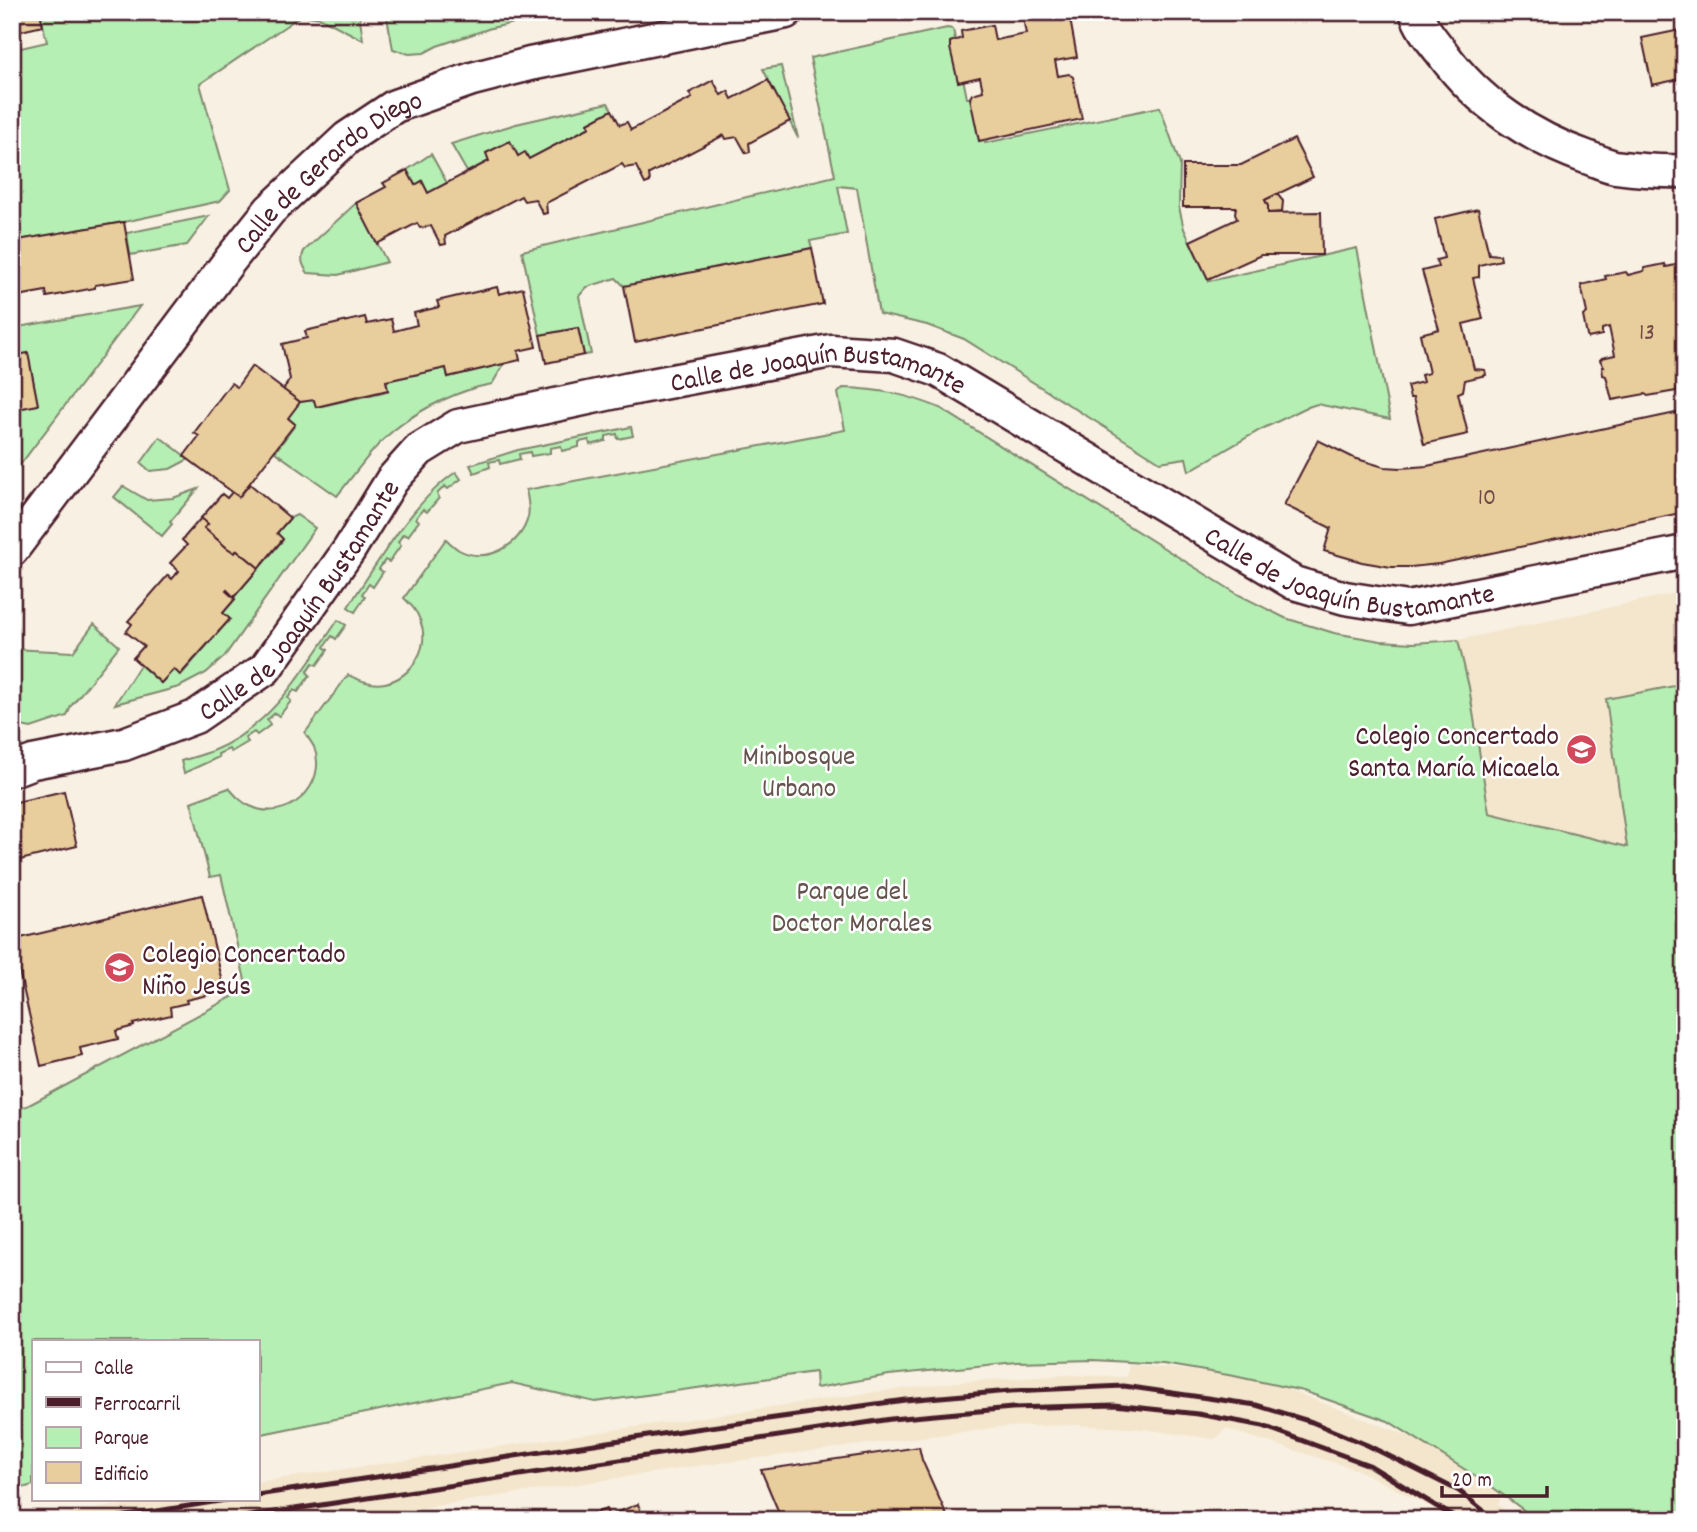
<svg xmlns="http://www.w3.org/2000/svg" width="1697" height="1532" viewBox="0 0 1697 1532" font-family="Dekko,sans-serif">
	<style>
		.built { fill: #f3e6cd }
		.green { fill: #b5efb3; stroke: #80876f; stroke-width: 2 }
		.building { fill: #e8cd9d; stroke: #4a1f2b; stroke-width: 2 }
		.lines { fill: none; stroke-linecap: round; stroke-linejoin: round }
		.minor-casing { stroke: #4a1f2b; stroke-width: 37 }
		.minor { stroke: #fff; stroke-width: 32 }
		.rail { stroke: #4a1f2b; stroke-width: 5 }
		.labels { text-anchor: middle; stroke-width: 5; stroke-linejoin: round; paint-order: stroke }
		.number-label { font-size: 24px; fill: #724a48 }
		.street-label { font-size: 28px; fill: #4a1f2b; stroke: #fff }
		.poi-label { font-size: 28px; fill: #4a1f2b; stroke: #fff; text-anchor: end }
		.park-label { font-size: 28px; fill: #65534d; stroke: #fff }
	</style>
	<rect width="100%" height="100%" fill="#f8f0e2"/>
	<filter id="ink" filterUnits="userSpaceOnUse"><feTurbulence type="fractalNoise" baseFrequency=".0143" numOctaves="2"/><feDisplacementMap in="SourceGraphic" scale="14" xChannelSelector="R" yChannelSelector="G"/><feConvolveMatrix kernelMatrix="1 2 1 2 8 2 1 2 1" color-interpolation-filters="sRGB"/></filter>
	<g filter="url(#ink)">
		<g class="built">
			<path d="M1685,591V862L1488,813L1469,687L1458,640Z"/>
			<path d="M1129,1364L1259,1378L1432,1445L1503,1492L1498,1505L1518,1520H1448L1437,1510L1358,1470L1226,1429L1215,1439L1142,1429L1075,1425L1000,1427L697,1466L342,1520H29L156,1499H257V1482L875,1392L959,1382L1069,1375L1127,1377Z"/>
		</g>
		<g class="green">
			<path d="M40,12H359L363,40L321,18L302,15L200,84L230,190L220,201L124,222L12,241V50L47,42Z"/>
			<path d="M386,12H562V13L491,28L437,46L424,53L409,54L393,49Z"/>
			<path d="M947,28L953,29L967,98H975L985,143L1160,107L1180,164L1179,207L1184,229L1209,281L1357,248L1390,419L1317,404L1305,408L1260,430L1189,471L1186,458L1160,462L964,339L927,325L879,314L857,188L838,186L847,234L810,241L812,248L624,286L616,278L587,287L579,296L591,354L584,355L578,328L540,335L522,251L835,176L810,58Z"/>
			<path d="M781,66L798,138L763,69Z"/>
			<path d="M608,103L612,110L588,123L590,127L529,159L518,156L510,141L486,153L489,161L467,172L451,144L516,124Z"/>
			<path d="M431,154L447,183L428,193L422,181L415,185L407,170Z"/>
			<path d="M356,203L387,262L338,275L308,273C303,266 300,260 304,251Z"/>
			<path d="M209,216L187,245L130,255L127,233Z"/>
			<path d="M140,306L17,469L12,465V410L38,405L28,354L12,356V328Z"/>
			<path d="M504,364L492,384C459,390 421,408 394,430C372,448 355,474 337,496L275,452L295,425L288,418L300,402L314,400L317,407L388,391L386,381L446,368L448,377Z"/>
			<path d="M843,388C879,389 906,394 940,408L1239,595L1285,618L1334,633L1381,641L1413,643L1458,640L1469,687L1489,813L1627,847L1606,699L1685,684V1520H1537L1491,1486L1388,1421L1303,1391L1234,1376L1163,1364L1093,1360L1016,1362L889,1375L816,1388L815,1372L595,1402L512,1383L257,1435V1341H33V1485L12,1491V1111L29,1105L247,989L221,875L210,877L191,802L229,788C235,795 241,802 250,806C286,824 329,786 314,747C312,743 308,738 305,733L348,675C359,680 372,686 385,683C412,677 431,647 420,620C417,611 411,605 404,598L446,539C450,543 454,547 459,550C486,565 521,546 528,517C530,508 528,499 526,490L845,430L838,393Z"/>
			<path d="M631,427L633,436L618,439L617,434L606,436V441L590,445L589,440L579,442V447L562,451L561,446L550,448V453L531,456L530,452L519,454L520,459L500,464L499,460L489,462L490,467L474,473L470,465L518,450Z"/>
			<path d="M160,437L189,459L170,469L150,471L141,463Z"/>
			<path d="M456,472L461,479L448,489L445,486L437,494L439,498L427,512L423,509L416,518L419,521L408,536L403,534L398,542L401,545L389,562L385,560L379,569L383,572L373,587L369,584L362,594L365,597L355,612L348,607C376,565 414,500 456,472Z"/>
			<path d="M123,486L147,500L173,498L198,489L170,522L172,524L162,536L114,497Z"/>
			<path d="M297,515L315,528L224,657L206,673L179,687L115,704L140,665L161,683L174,669L181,675L230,619L223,613L235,599L234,597L283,540L277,533L290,518Z"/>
			<path d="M338,620L346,625L336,639L332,636L324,647L328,650L317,665L313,663L307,672L310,675L298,692L294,690L288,698L291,701L279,716L275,713L267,720L270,724L269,726L257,735L254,732L245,738L248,742L231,752L229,749L218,754L219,757L184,773L181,761C191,758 202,755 212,751C271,727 304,670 338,620Z"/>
			<path d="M94,624L119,646L71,706L67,716L31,728L12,724V649L73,652Z"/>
		</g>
		<g class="building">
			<path d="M12,12H40L43,26L12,33Z"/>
			<path d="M1054,12L1055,18L1065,16L1070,19L1077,57L1055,61L1058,76L1069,74L1073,77L1082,119L979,141L970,98L972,94L983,91L980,77L958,82L950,48V42L962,38L961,31L992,25L995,40L1026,34L1023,18Z"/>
			<path d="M1685,29V78L1652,85L1642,38Z"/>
			<path d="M713,80L721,95L728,91L732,99L768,80L790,121L749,143L750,152L746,153L737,137L726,139L724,135L649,174L650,182L645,184L636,166L625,168L622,164L546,203L547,213L543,214L535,199L524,201L521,196L445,236L446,244L441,245L431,226L420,228L417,223L377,244L356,203L386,187L383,183L407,170L415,185L422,181L428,193L489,161L486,153L510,141L518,156L525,152L529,159L590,127L588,123L612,110L620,125L627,122L631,130L692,98L689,93Z"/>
			<path d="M1294,139L1313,177L1265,200L1268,206V213L1321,212L1322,255H1261L1208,279L1190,241L1237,219L1235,213L1236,207H1183V165H1241Z"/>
			<path d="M1277,194L1283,201L1282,212L1268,213V206L1265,200Z"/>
			<path d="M1478,209L1489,254L1500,255L1501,260L1479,265V277L1473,278L1483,319L1463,324L1474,369L1485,370L1486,375L1465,380L1463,391L1458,393L1468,434L1424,444L1413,398H1410L1407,386L1423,382L1421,375L1429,373L1420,334L1439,329L1422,271L1438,267L1436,260L1444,258L1435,219Z"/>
			<path d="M124,222L134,279L95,285V288L47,297L46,291L12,297V241Z"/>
			<path d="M812,248L823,304L635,342L624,286Z"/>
			<path d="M1685,263V311L1683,312L1685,322V385L1678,387L1676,391L1648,396L1645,394L1612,400L1606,376L1603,375L1602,367H1604L1600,360L1602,358L1615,355L1609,327L1602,329V335L1588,338L1587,336L1583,316L1587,313L1581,285L1606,279L1605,276L1621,273L1626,272L1628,275L1644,271L1645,268L1665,264L1666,267Z"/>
			<path d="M497,287L499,294L523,288L536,347L518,351L520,360L448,377L446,368L386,381L388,390L316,407L314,400L300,402L283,390L290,379L282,344L307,338L305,331L365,317L367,324L391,319L394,331L417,325L414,313L439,307L437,301Z"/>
			<path d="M578,328L584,355L546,363L540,335Z"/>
			<path d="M28,353L38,405L12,410V356Z"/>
			<path d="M252,366L300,402L288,418L295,424L239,497L184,456L199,436L194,433L231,383L237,387Z"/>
			<path d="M1685,411V512L1439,564L1411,567H1391L1362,562L1324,551L1331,528L1284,505L1318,440L1354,458L1384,467L1401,468L1427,466Z"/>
			<path d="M250,484L290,518L277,533L283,539L259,568L237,550L235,553L227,548L204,528L208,524L201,518L222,494L227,498L232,492L239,497Z"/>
			<path d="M201,518L208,524L204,528L227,548L235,553L237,550L259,568L234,597L227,590L226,591L235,599L223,613L230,619L180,675L174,669L161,683L133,658L144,646L126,632L132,624L128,621L168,575L172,579L179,571L170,563L187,545L182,540Z"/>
			<path d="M64,791L77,846L12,862V803Z"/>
			<path d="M202,895L225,991L186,1000L187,1003L170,1007L171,1015L133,1024L134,1026L116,1031L118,1039L80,1048L82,1056L41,1066L12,940Z"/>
			<path d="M919,1447L922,1460L949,1520H782L761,1470Z"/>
			<path d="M638,1504L644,1520H610L608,1516Z"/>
			<path d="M606,1509L610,1520H580L591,1515Z"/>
		</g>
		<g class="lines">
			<defs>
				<g id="minor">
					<path d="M1416,12C1421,28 1432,40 1442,53C1478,103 1531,138 1589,158C1597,161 1606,165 1615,167C1638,170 1662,172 1685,171"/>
					<path id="s1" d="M12,550L230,260L270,210L347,138L395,106L472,79L530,64L786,12"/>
					<path id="s2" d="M12,770L33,762L124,744L195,717L265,669L349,550L392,480L419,450L458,426L630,389L831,351L894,355L938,370L1294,583L1345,598L1408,608L1685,552"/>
				</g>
			</defs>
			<use href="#minor" class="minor-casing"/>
			<use href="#minor" class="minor"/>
			<g class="rail">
				<path d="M257,1495L681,1431L905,1400L1011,1391L1124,1386L1256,1405L1312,1422L1367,1445L1459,1491L1495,1520"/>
				<path d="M101,1520L232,1499"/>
				<path d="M222,1520L891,1419L1012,1408L1114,1405L1198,1414L1263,1426L1369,1465L1459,1520"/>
			</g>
		</g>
	</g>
	<defs>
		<symbol id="school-disc" viewBox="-11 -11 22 22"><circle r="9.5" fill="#d1495b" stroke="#fff"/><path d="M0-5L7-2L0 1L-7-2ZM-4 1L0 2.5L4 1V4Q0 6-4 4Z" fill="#fff"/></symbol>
	</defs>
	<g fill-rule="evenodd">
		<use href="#school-disc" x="1564" y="732" width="35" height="35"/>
		<use href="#school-disc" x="102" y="950" width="35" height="35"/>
	</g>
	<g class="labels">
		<g class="number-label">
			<text x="1647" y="339">13</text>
			<text x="1487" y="504">10</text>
		</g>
		<g class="street-label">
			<text dy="10" stroke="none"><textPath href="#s1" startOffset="497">Calle de Gerardo Diego</textPath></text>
			<text dy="10" stroke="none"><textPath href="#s2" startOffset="959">Calle de Joaquín Bustamante</textPath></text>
			<text dy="10" stroke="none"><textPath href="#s2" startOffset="1547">Calle de Joaquín Bustamante</textPath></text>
			<text dy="10" stroke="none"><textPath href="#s2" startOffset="350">Calle de Joaquín Bustamante</textPath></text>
		</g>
		<g class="poi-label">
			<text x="1559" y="744">Colegio Concertado<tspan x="1559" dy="32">Santa María Micaela</tspan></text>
			<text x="142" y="962" text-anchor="start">Colegio Concertado<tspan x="142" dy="32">Niño Jesús</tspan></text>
		</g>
		<g class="park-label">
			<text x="799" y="764">Minibosque<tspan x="799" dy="32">Urbano</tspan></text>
			<text x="852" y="899">Parque del<tspan x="852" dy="32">Doctor Morales</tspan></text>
		</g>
	</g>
	<rect width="1697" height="1532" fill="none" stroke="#fff" stroke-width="42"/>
	<rect x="21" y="21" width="1655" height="1490" fill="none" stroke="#4a1f2b" stroke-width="2.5" filter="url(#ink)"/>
	<rect x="32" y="1340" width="228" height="161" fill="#ffffff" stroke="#b7a5aa" stroke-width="2"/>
	<rect x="46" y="1362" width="35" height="10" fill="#ffffff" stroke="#b7a5aa" stroke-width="2"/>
	<text x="94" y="1374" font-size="21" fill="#4a1f2b">Calle</text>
	<rect x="46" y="1397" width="35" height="10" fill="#4a1f2b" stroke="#b7a5aa" stroke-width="2"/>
	<text x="94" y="1410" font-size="21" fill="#4a1f2b">Ferrocarril</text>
	<rect x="46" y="1427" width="35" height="21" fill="#b5efb3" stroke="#b7a5aa" stroke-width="2"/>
	<text x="94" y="1444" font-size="21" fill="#4a1f2b">Parque</text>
	<rect x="46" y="1462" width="35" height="21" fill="#e8cd9d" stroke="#b7a5aa" stroke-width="2"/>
	<text x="94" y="1480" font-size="21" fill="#4a1f2b">Edificio</text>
	<path d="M1442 1486v10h105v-10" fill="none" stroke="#4a1f2b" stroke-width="3.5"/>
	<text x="1452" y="1486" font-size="21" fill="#4a1f2b" stroke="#ffffff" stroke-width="5" paint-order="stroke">20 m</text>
</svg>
